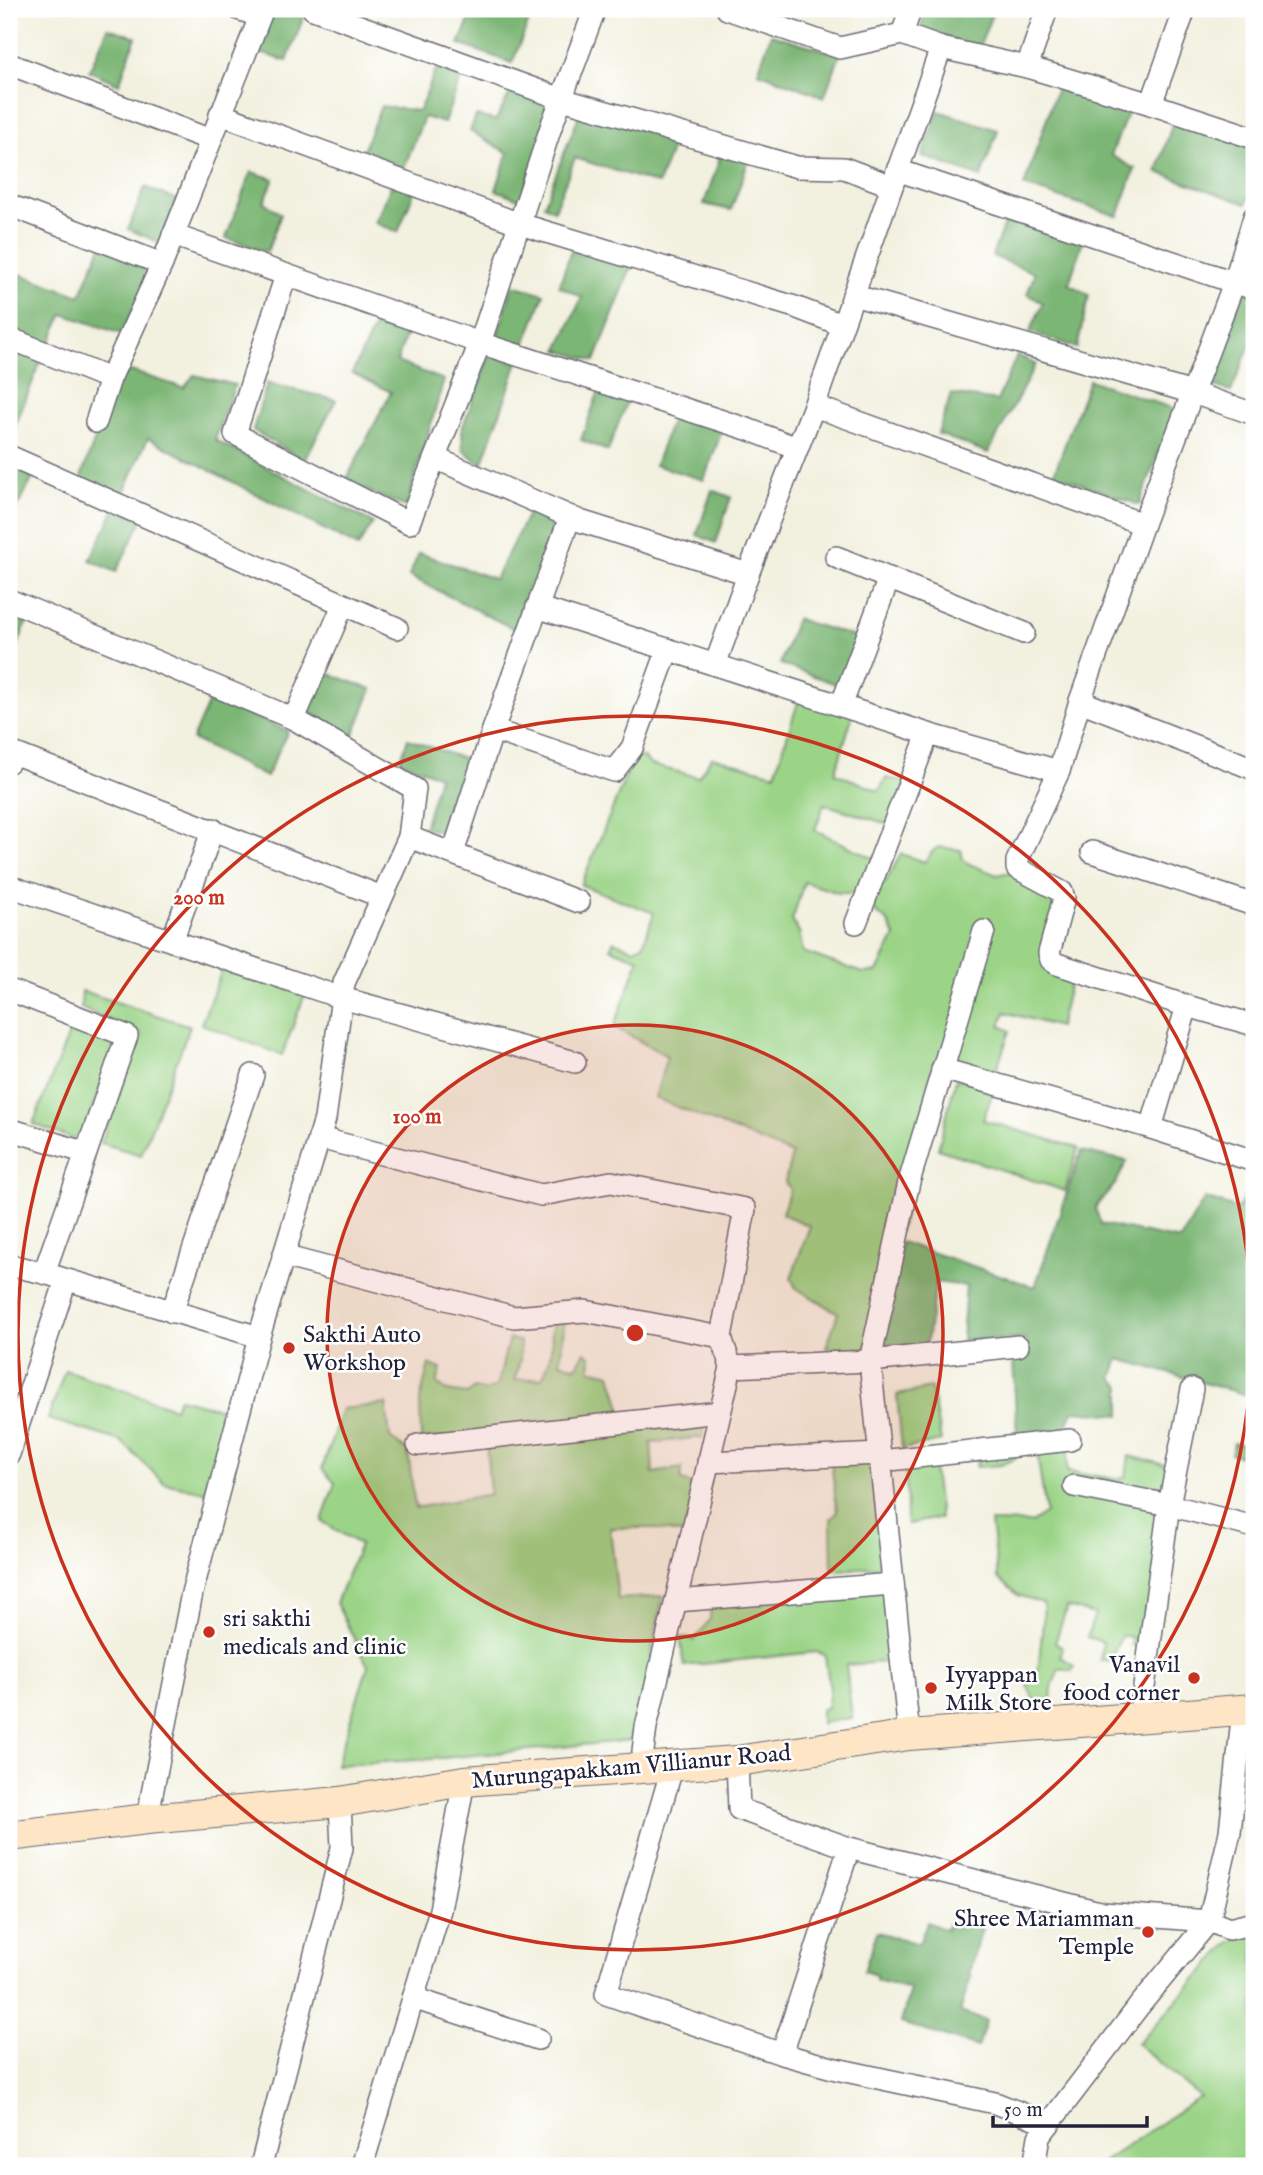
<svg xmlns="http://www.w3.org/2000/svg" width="1263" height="2175" viewBox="0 0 1263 2175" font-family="'IM FELL English',serif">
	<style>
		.green { fill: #9bd487; stroke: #5e7b61; stroke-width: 2 }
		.forest { fill: #7cb674; stroke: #4f6c58; stroke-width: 2 }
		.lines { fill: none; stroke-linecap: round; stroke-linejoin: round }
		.street-casing { stroke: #6b6a74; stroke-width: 24 }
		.secondary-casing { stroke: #6b6a74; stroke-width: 32 }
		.street { stroke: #fff; stroke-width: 21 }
		.secondary { stroke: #fde5c5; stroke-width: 30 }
		.ring { fill: none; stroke: #c8321e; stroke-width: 3.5 }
		.poi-dot { fill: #c8321e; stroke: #fff; stroke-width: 2.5 }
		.labels { text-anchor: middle; stroke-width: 5; stroke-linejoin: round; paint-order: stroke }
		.poi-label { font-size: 24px; fill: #22223b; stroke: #fff; text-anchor: start }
		.street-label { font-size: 24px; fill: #22223b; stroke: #fff }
		.centre { fill: #c8321e; stroke: #fff; stroke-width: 3.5 }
		.ring-label { font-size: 21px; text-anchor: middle; font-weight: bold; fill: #c8321e; stroke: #fff; stroke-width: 5; stroke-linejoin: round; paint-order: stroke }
	</style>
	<rect width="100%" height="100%" fill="#fff"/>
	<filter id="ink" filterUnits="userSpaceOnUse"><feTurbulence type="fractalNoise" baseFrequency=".0143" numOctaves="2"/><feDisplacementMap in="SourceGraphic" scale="14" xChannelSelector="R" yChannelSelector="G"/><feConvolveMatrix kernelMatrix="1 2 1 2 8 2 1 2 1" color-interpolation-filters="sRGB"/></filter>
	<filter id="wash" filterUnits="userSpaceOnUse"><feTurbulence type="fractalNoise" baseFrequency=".00686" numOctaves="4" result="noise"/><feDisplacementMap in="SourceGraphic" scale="28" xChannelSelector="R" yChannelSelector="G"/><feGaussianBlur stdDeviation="1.57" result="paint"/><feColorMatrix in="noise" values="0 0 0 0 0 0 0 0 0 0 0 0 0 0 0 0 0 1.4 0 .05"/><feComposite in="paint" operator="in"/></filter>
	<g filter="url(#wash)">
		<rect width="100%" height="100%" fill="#f2f0de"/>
		<g class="green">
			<path d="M800,696L853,714L835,773L879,791L886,778L909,782L891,825L824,804L815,830L877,860L862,893H839L804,882L792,921L799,932L803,952L863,973L877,972L895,936L888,922L872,909L876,881L885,883L901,854L925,862L931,853L938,847L961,850L963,859L969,864L997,875L1015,871L1056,889L1047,953L1071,978L1059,1027L1005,1012L1000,1025L1010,1031L993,1079L947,1067L865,1350L826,1348L838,1313L796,1288L791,1278L810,1226L782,1214L790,1189L785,1182L792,1154L655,1098L667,1056L614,1027L639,959L610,948L614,941L633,949L643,945L654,913L581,885L626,776L619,769L631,754L644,758L651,765L698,777L712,757L775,774Z"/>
			<path d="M223,967L305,994L282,1055L201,1024Z"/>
			<path d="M82,991L190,1026L141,1155L101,1143L141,1034L81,1008Z"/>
			<path d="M73,1024L117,1039L81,1142L33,1124Z"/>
			<path d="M956,1079L995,1086L983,1120L1078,1148L1065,1191L938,1149Z"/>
			<path d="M565,1318L560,1362L576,1367L585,1352L591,1357L590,1369L611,1374L624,1418L421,1440L420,1400L429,1364L441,1369L437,1384L447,1391L467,1394L475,1388L485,1391L496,1387C503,1370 503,1356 509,1339L520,1341V1360L515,1380L542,1378C547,1369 550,1359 551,1349C553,1338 550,1331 553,1320Z"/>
			<path d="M65,1370L174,1408L179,1398L225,1410L206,1492L164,1483L121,1441L48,1419Z"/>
			<path d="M931,1388L941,1441L902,1449L897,1395Z"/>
			<path d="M386,1404L390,1438L408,1451L415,1508L490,1494L486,1441L706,1416L703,1437L651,1443L653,1473L682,1468L681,1481L696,1485L685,1534L651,1528H610L618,1599L663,1596L634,1740L432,1759L336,1765L368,1666L336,1603L360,1545L322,1521L335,1483L322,1469L342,1409Z"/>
			<path d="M1068,1444L1067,1472L1116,1479L1126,1476L1129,1456L1166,1465L1175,1461L1166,1508L1146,1647L1131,1645L1133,1638L1122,1635L1109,1662L1100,1660L1103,1642L1087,1637L1095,1614L1067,1607L1055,1643L1063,1648L1060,1656L1074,1666L1072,1671L1059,1668L1052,1687L1051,1702L1036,1705L1027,1684L1035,1681C1040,1668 1039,1657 1041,1643C1042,1629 1045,1617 1043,1603L1018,1595L998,1578L991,1522L1031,1523L1046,1513L1036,1446Z"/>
			<path d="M1027,1452L1001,1465L976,1467L978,1459L933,1464L940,1518L907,1524L906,1467Z"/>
			<path d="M878,1456L890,1565L832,1571L831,1519L837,1513L831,1460Z"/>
			<path d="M890,1587L897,1661L846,1665L852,1718L821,1723V1710L827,1707L830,1690L825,1655L816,1652L684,1666L680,1637L690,1638L694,1641L710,1619L711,1602Z"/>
			<path d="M1254,1934V2166H1097L1200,2097L1137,2044L1230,1942Z"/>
		</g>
		<g class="forest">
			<path d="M269,9H296L305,13L287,61L250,50Z"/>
			<path d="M474,9H506L531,16L512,63L459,44Z"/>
			<path d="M927,9H994L979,48L920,29Z"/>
			<path d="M108,28L136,37L119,84L89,71Z"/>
			<path d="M771,34L840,55L824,97L758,72Z"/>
			<path d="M439,62L464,70L444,123L424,117L404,168L362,153L381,106L419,111Z"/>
			<path d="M1058,85L1130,107L1111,155L1135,169L1118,216L1024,186Z"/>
			<path d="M514,86L554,103L521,200L496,190L508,153L470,131L476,116L496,120Z"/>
			<path d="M581,110L676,137L658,184L575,158L554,210L544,205Z"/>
			<path d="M938,111L998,130L981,177L922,156Z"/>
			<path d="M1174,118L1254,145V182L1246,204L1157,172Z"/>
			<path d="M722,152L749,160L731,210L704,204Z"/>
			<path d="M251,172L274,179L264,202L281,214L267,252L226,238Z"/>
			<path d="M392,184L414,192L398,232L375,223Z"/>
			<path d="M145,187L177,200L160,243L128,229Z"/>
			<path d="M1008,213L1084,237L1069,284L1089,295L1077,348L1030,332L1043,303L1027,294L1035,273L992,256Z"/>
			<path d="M101,246L154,267L122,334L63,314L48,347L9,330V270L80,296Z"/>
			<path d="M572,248L632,265L595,361L558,350L582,297L559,286Z"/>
			<path d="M513,285L544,294L523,350L496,340Z"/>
			<path d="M1243,291L1254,295V346L1250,345L1231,392L1209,384Z"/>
			<path d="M378,319L406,334L397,362L444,380L406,507L345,482L391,392L352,373Z"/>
			<path d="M9,344L43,356L9,441Z"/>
			<path d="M490,354L518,362L482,465L463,450L462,429Z"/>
			<path d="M1017,355L1036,364L988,453L938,434L951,394L997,401Z"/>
			<path d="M121,368L184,388L194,375L235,385L215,440L373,523L358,547L148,438L121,499L80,480Z"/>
			<path d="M1089,380L1175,409L1139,505L1054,474Z"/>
			<path d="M267,383L336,400L304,461L253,430Z"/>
			<path d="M600,388L628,398L608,451L581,440Z"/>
			<path d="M674,413L722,430L704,480L655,465Z"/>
			<path d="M9,465L35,474L9,522Z"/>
			<path d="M712,490L731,497L716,543L697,535Z"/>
			<path d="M116,507L142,520L116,572L90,560Z"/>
			<path d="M530,510L560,523L522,633L409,576L419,553L495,579Z"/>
			<path d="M9,606L29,615L9,670Z"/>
			<path d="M796,619L862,639L841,686L780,664Z"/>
			<path d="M324,672L372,689L353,736L307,711Z"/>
			<path d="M210,699L288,731L266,777L192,739Z"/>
			<path d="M408,739L476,763L452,834L424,828L439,776L400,761Z"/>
			<path d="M1081,1151L1127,1161L1116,1183L1095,1208L1101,1224L1180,1240L1205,1198L1238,1209L1246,1194L1254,1197V1397L1119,1359L1112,1378L1121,1386V1415L1073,1411L1063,1435L1017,1436L1013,1360L1028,1355L1025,1339L962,1340L966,1286L936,1282L926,1347L880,1348L901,1242L1035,1287Z"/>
			<path d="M1234,1443L1254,1447V1458L1231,1454Z"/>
			<path d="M952,1917L982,1928L969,1972L971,1976L960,2012L986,2021L978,2047L901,2023L910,1989L876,1980V1975L864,1971L877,1932L919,1944L927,1922L946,1930Z"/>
		</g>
	</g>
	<g filter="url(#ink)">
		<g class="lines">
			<defs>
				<g id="street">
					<path d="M238,9L259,16"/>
					<path d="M313,9L562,99L797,167L844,168L892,186"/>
					<path d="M727,9L840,48L902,34L941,48L1027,67L1151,104L1254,138"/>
					<path d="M902,34L911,9"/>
					<path d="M9,64L211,140"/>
					<path d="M1027,67L1047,9"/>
					<path d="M1151,104L1185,9"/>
					<path d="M220,114L520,224L795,307L842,325"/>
					<path d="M897,170L1254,289"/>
					<path d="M9,205L162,264"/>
					<path d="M1254,217L1234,283L1143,524L1080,701L1059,771L1017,861V868L1062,892L1064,898L1049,953L1051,960L1057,964L1187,1006L1254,1025"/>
					<path d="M173,235L480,343L747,429L797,448"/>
					<path d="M286,275L235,434L409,523L480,343L552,124L595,9"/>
					<path d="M853,295L1193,393L1254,414"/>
					<path d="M9,338L110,379"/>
					<path d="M814,406L1143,524"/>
					<path d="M96,422L110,379L162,264L263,9"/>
					<path d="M9,456L397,628"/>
					<path d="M435,458L580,521L748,574L715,665"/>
					<path d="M836,557L1024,633"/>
					<path d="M748,574L814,406L941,48"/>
					<path d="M9,600L294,719L415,789L409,837L344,983L325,1119L259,1337L192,1593L147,1819"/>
					<path d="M537,607L928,734L1059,771"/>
					<path d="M1080,701L1254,769"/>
					<path d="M841,706L889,578"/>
					<path d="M294,719L343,605"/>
					<path d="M493,730L614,771L632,748L668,649"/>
					<path d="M9,762L13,753L382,897"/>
					<path d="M409,837L579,902"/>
					<path d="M1092,852L1254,905"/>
					<path d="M453,853L493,730L570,517"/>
					<path d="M9,886L342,998L575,1062"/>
					<path d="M856,923L928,734"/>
					<path d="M172,941L213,829"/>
					<path d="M12,991L127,1036L44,1273"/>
					<path d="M942,1069L1151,1128L1254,1161"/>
					<path d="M1151,1128L1187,1006"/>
					<path d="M9,1129L86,1153"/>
					<path d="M319,1138L541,1195L611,1182L745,1209L721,1337L731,1367L646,1727L641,1767"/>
					<path d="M283,1256L514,1317L585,1311L721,1337"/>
					<path d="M9,1265L44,1273L259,1337"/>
					<path d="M172,1312L253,1075"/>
					<path d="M731,1367L870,1361L1018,1346"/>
					<path d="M1192,1389L1169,1505L1254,1527"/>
					<path d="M418,1445L720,1412"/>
					<path d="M9,1454L66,1280"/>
					<path d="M881,1461L1070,1440"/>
					<path d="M708,1462L880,1454"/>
					<path d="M1074,1486L1169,1505L1140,1716"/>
					<path d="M676,1601L893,1584"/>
					<path d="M909,1735L870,1361L909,1182L984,931"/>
					<path d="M737,1761L739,1809L849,1848L1103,1913L1209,1921L1229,1929L1254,1923"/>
					<path d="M673,1765L606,1994L782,2054L836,2069L995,2103L1049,2124"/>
					<path d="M413,1998L538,2039"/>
					<path d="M782,2054L849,1848"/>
					<path d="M261,2166L342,1848L340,1802"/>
					<path d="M362,2166L440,1910L464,1781"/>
					<path d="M1034,2166L1039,2137L1139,2006L1209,1921L1230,1832L1243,1709"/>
				</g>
				<path id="secondary" d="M9,1836L147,1819L340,1802L464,1781L737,1761L909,1735L1254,1709"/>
			</defs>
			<use href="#street" class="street-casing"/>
			<use href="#secondary" class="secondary-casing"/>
			<use href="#street" class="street"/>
			<use href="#secondary" class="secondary"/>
		</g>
	</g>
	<circle cx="635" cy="1333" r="308" fill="#c8321e" fill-opacity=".12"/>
	<g class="ring">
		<circle cx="635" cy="1333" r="308"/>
		<circle cx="635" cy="1333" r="617"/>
	</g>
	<g class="poi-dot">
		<circle cx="289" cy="1348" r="7"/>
		<circle cx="209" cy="1632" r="7"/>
		<circle cx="1194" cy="1678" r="7"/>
		<circle cx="931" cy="1688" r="7"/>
		<circle cx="1148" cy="1932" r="7"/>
	</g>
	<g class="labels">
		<g class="poi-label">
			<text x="303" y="1342">Sakthi Auto<tspan x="303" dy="28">Workshop</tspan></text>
			<text x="223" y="1626">sri sakthi<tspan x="223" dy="28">medicals and clinic</tspan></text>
			<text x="1180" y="1672" text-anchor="end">Vanavil<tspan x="1180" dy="28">food corner</tspan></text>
			<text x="945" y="1682">Iyyappan<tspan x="945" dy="28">Milk Store</tspan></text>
			<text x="1134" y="1926" text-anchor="end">Shree Mariamman<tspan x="1134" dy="28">Temple</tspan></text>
		</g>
		<g class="street-label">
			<text transform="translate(631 1766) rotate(-5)" y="8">Murungapakkam Villianur Road</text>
		</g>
	</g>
	<circle cx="635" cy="1333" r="10" class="centre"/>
	<g class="ring-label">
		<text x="199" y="904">200 m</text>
		<text x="417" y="1123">100 m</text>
	</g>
	<rect width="1263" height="2175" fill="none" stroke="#fff" stroke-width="35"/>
	<path d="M993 2116v10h154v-10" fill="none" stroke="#22223b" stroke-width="3.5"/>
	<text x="1004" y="2116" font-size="21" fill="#22223b" stroke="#ffffff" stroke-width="5" paint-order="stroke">50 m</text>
</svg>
